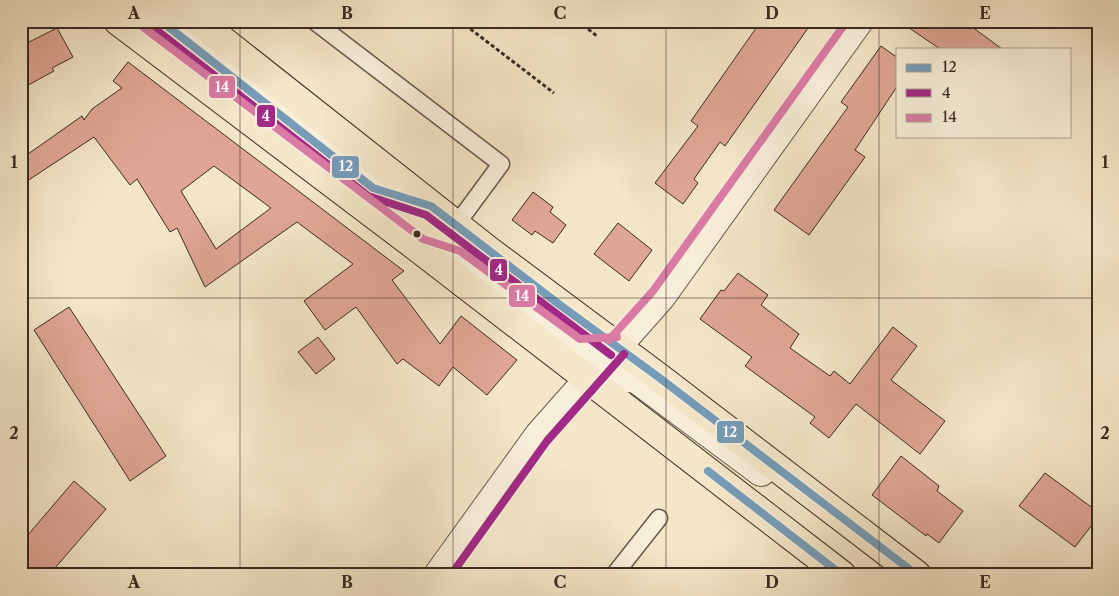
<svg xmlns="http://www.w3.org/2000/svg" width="1119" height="596" viewBox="0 0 1119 596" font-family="'Libre Caslon Text',serif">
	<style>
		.building { fill: #dfa695; stroke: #3a2a20; fill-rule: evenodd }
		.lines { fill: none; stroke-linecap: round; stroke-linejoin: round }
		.lane-casing { stroke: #68594a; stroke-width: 19 }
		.street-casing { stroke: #68594a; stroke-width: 30 }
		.primary-casing { stroke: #3a2a20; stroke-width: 30 }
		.path { stroke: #3a2a20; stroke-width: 3; stroke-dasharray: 4 2.5; stroke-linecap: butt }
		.lane { stroke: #f8efdb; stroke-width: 16 }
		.street { stroke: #f8efdb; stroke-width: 28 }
		.primary { stroke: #f4e6c8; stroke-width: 28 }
		.bus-1-casing { stroke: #f8efdb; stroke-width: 11 }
		.bus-2-casing { stroke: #f8efdb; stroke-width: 11 }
		.bus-3-casing { stroke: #f8efdb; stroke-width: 11 }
		.bus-1 { stroke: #769cb8; stroke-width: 8 }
		.bus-2 { stroke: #a22986; stroke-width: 8 }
		.bus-3 { stroke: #da7ba5; stroke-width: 8 }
		.grid { fill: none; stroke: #3a2a20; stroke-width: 1; stroke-opacity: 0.55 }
		.bus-dot { fill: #3a2a20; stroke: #f8efdb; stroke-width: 2 }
		.line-badge { stroke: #f8efdb; stroke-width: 2 }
		.badge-label { font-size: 14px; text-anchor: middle; font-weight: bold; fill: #fff }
		.neatline { fill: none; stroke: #3a2a20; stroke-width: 2 }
		.grid-label { font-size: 16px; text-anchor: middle; font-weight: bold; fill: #3a2a20 }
	</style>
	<rect width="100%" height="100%" fill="#f4e6c8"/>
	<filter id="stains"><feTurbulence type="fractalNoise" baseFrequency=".004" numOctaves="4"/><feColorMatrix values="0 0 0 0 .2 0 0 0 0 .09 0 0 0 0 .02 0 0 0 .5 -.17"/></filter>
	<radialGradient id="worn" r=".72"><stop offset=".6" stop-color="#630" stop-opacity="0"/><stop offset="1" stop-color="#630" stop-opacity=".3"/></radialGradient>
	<g class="building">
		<path d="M761,21H813L725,146L720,142L694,179L698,183L683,204L655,183L698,126L691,121Z"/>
		<path d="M899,21H964L1002,49H940Z"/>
		<path d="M57,28L73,57L52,68L54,71L21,89V46Z"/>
		<path d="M881,46L898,58V85L855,150L865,157L809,235L774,210L848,107L841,102Z"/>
		<path d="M128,62L404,271L392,280L440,344L461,316L517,360L487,395L453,367L439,386L403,359L397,364L356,307L325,330L304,301L353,264L297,222L205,287L177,228L170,232L137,179L130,185L94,137L21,185V159L82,116L84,120L92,109L122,88L113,81ZM214,166L271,208L216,249L181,191Z"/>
		<path d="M533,192L553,207L550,212L566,225L553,243L535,231L532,235L512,220Z"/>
		<path d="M618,223L652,250L629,281L594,254Z"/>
		<path d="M738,273L768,295L761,305L799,334L790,348L830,376L834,371L850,384L893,327L917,346L891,380L945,421L920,454L856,404L829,438L810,423L815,417L745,366L752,357L700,319L721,290L724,291Z"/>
		<path d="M69,307L166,456L130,481L34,330Z"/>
		<path d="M318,337L335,359L316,374L298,352Z"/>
		<path d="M901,456L939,486L937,491L963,511L939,543L927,534L926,536L872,495Z"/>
		<path d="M1045,473L1098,512V517L1075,547L1019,506Z"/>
		<path d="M74,481L106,509L49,575H21V543Z"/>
	</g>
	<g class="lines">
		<defs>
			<g id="lane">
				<path d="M314,21L501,164L456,225"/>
				<path d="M614,575L659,518"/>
			</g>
			<g id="street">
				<path d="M161,21L373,188L431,206"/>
				<path d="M436,254L455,260L577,349L617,347"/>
				<path d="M588,379L635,378L761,472"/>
				<path d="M438,575L539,435L661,297L859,21"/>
			</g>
			<g id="primary">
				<path d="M118,21L418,248L842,575"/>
				<path d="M198,21L488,250L657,376L917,575"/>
			</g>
		</defs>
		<use href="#lane" class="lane-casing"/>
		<use href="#street" class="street-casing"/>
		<use href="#primary" class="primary-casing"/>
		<g class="path">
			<path d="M460,21L554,93"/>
			<path d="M578,21L598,37"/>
		</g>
		<use href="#lane" class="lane"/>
		<use href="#street" class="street"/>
		<use href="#primary" class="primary"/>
		<defs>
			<g id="bus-1">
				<path d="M161,21L373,188L431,206L560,305L657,376L917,575"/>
				<path d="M708,471L842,575"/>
			</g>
			<g id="bus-2">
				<path d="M155,29L368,196L426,215L611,355"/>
				<path d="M451,575L547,441L624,354"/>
			</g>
			<g id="bus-3">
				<path d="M135,21L423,239L460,251L580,339L617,337"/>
				<path d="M609,340L653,291L847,21"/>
			</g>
		</defs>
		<use href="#bus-1" class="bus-1-casing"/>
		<use href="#bus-2" class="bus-2-casing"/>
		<use href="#bus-3" class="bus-3-casing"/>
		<use href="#bus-1" class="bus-1"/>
		<use href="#bus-2" class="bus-2"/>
		<use href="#bus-3" class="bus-3"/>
	</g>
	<path class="grid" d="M240,21V575M453,21V575M666,21V575M879,21V575M21,298H1098"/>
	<circle class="bus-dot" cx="417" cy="234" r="4.5"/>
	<g class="line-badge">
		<rect x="208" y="75" width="28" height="24" rx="5" fill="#da7ba5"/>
		<rect x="256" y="104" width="20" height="24" rx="5" fill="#a22986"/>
		<rect x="331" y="155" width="29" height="24" rx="5" fill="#769cb8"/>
		<rect x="489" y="258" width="19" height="24" rx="5" fill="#a22986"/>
		<rect x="508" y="284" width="28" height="24" rx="5" fill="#da7ba5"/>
		<rect x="716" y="420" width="29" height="24" rx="5" fill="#769cb8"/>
	</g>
	<g class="badge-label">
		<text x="222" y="92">14</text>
		<text x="266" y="121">4</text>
		<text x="346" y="171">12</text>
		<text x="499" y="275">4</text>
		<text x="522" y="301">14</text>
		<text x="730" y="437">12</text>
	</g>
	<rect width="1119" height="596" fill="none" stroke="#f4e6c8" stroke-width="55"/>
	<rect x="896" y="48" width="175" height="90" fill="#f8efdb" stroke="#aca090"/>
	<rect x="906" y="64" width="25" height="8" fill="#769cb8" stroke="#aca090"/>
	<text x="942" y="72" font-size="15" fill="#3a2a20">12</text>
	<rect x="906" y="89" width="25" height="8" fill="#a22986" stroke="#aca090"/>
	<text x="942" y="98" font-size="15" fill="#3a2a20">4</text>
	<rect x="906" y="114" width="25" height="8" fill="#da7ba5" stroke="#aca090"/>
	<text x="942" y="122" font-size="15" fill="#3a2a20">14</text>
	<rect x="28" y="28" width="1064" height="540" class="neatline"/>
	<g class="grid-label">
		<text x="134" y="19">A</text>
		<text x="347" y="19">B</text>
		<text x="560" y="19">C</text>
		<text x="772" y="19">D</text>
		<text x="985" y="19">E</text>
		<text x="14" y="168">1</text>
		<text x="1105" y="168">1</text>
		<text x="14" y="439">2</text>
		<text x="1105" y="439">2</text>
		<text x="134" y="588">A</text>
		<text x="347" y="588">B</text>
		<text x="560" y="588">C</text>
		<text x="772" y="588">D</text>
		<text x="985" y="588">E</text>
	</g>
	<rect width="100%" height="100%" filter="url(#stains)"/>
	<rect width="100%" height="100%" fill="url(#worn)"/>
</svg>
